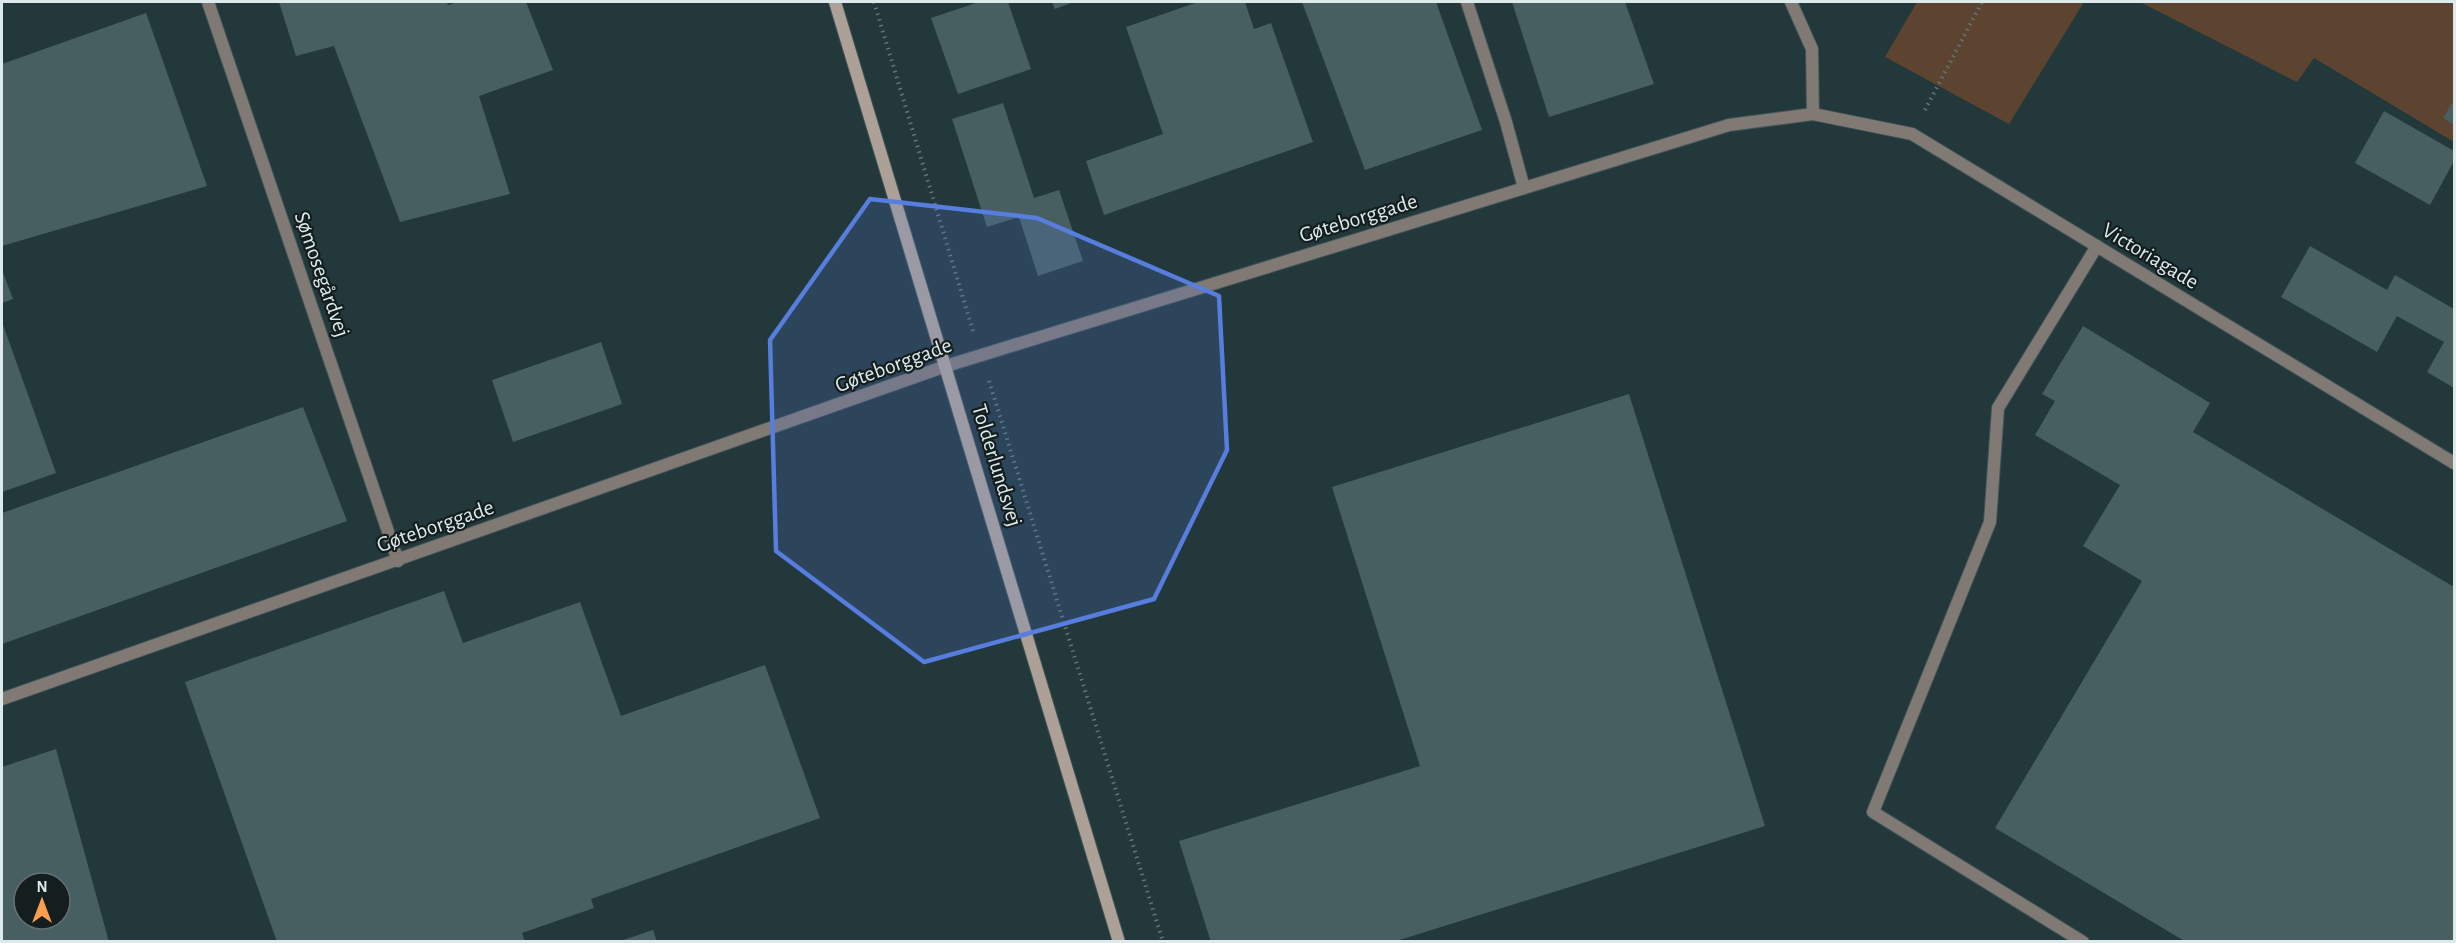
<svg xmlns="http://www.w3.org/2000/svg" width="2456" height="943" viewBox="0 0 2456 943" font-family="'Alegreya Sans',sans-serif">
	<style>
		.green { fill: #5c4430 }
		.building { fill: #485f62; fill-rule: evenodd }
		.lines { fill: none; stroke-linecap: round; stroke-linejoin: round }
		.lane-casing { stroke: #405457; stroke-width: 14 }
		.street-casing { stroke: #405457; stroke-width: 14 }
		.secondary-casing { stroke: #405457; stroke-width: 14 }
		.path { stroke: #627578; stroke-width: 4; stroke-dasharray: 1.5 4.5; stroke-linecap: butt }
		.lane { stroke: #817973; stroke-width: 12 }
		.street { stroke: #817973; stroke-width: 12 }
		.secondary { stroke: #aca097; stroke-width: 12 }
		.marked { fill: #577dde; fill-opacity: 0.2; stroke: #577dde; stroke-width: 4.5; stroke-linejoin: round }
		.labels { text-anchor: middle; stroke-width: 4.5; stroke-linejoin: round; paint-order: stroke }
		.street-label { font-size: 22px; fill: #ddeaeb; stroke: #141e1f }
	</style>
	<rect width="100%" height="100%" fill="#22383b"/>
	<g class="green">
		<path d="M1917,2H2084L2009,124L1885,57Z"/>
		<path d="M2140,2H2454V142L2314,58L2297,82Z"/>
	</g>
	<g class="building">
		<path d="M279,2H447L448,5L458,2H526L553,70L479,96L510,194L400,222L334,46L296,56Z"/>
		<path d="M979,2H1008L1031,69L958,94L931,18Z"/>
		<path d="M1052,2H1074L1055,9Z"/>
		<path d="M1198,2H1245L1254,29L1271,23L1313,142L1104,215L1086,161L1163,134L1126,27Z"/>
		<path d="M1302,2H1436L1482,130L1365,170Z"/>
		<path d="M1512,2H1625L1654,84L1549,117Z"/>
		<path d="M146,13L207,186L2,246V64Z"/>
		<path d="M2454,100V125L2443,118Z"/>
		<path d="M1003,103L1034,198L1059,190L1083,261L1038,276L1019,217L987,227L952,119Z"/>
		<path d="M2384,111L2454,151V161L2430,205L2355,163Z"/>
		<path d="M2310,246L2387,290L2395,275L2454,309V388L2427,372L2444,342L2397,316L2377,352L2281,297Z"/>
		<path d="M2,270L13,299L2,303Z"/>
		<path d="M2,322L56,473L2,492Z"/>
		<path d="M2083,326L2210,403L2193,432L2454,587V942H2186L1995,828L2142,581L2083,546L2120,485L2035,435L2055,401L2042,394Z"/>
		<path d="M601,342L622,404L513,442L492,380Z"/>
		<path d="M1629,394L1765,826L1393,942H1211L1179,841L1420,766L1332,487Z"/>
		<path d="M303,407L347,521L2,644V513Z"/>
		<path d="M444,591L463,643L580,602L621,716L765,665L820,818L591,899L594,908L522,933L525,942H277L185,682Z"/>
		<path d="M56,749L109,942H2V767ZM24,883H60V919H24Z"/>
		<path d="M653,930L657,942H620V941Z"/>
	</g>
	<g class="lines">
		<defs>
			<g id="lane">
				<path d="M1467,2L1506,122L1524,188"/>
				<path d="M1791,2L1812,49L1813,114"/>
				<path d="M2083,942L1873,812L1990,522L1998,408L2097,246"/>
			</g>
			<g id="street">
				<path d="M208,2L398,561"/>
				<path d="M2,699L946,366L1729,125L1813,114L1912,134L2454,463"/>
			</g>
			<path id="secondary" d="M835,2L1119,942"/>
		</defs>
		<use href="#lane" class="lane-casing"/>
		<use href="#street" class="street-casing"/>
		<use href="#secondary" class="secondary-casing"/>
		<g class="path">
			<path d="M874,2L973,331"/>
			<path d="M1925,110L1982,2"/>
			<path d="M989,381L1163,942"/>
		</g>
		<use href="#lane" class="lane"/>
		<use href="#street" class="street"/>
		<use href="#secondary" class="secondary"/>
	</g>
	<path class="marked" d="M870,199L1037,218L1219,296L1227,450L1154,599L924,662L776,551L770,340Z"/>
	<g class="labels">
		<g class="street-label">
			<text transform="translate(1358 217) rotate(-17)" y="8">Gøteborggade</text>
			<text transform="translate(2151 255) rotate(31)" y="8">Victoriagade</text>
			<text transform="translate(323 274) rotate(71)" y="8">Sømosegårdvej</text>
			<text transform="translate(893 364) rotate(-20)" y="8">Gøteborggade</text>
			<text transform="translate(998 465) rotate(73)" y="8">Tolderlundsvej</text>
			<text transform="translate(435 525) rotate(-19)" y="8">Gøteborggade</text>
		</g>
	</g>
	<rect width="2456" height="943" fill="none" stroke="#ddeaeb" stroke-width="6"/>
	<g transform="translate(42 901)"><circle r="28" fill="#141e1f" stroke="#647071" stroke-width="1.5"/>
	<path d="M0-4.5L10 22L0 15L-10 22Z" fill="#fa9f4e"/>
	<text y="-9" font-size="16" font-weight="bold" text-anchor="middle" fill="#ddeaeb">N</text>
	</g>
</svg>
